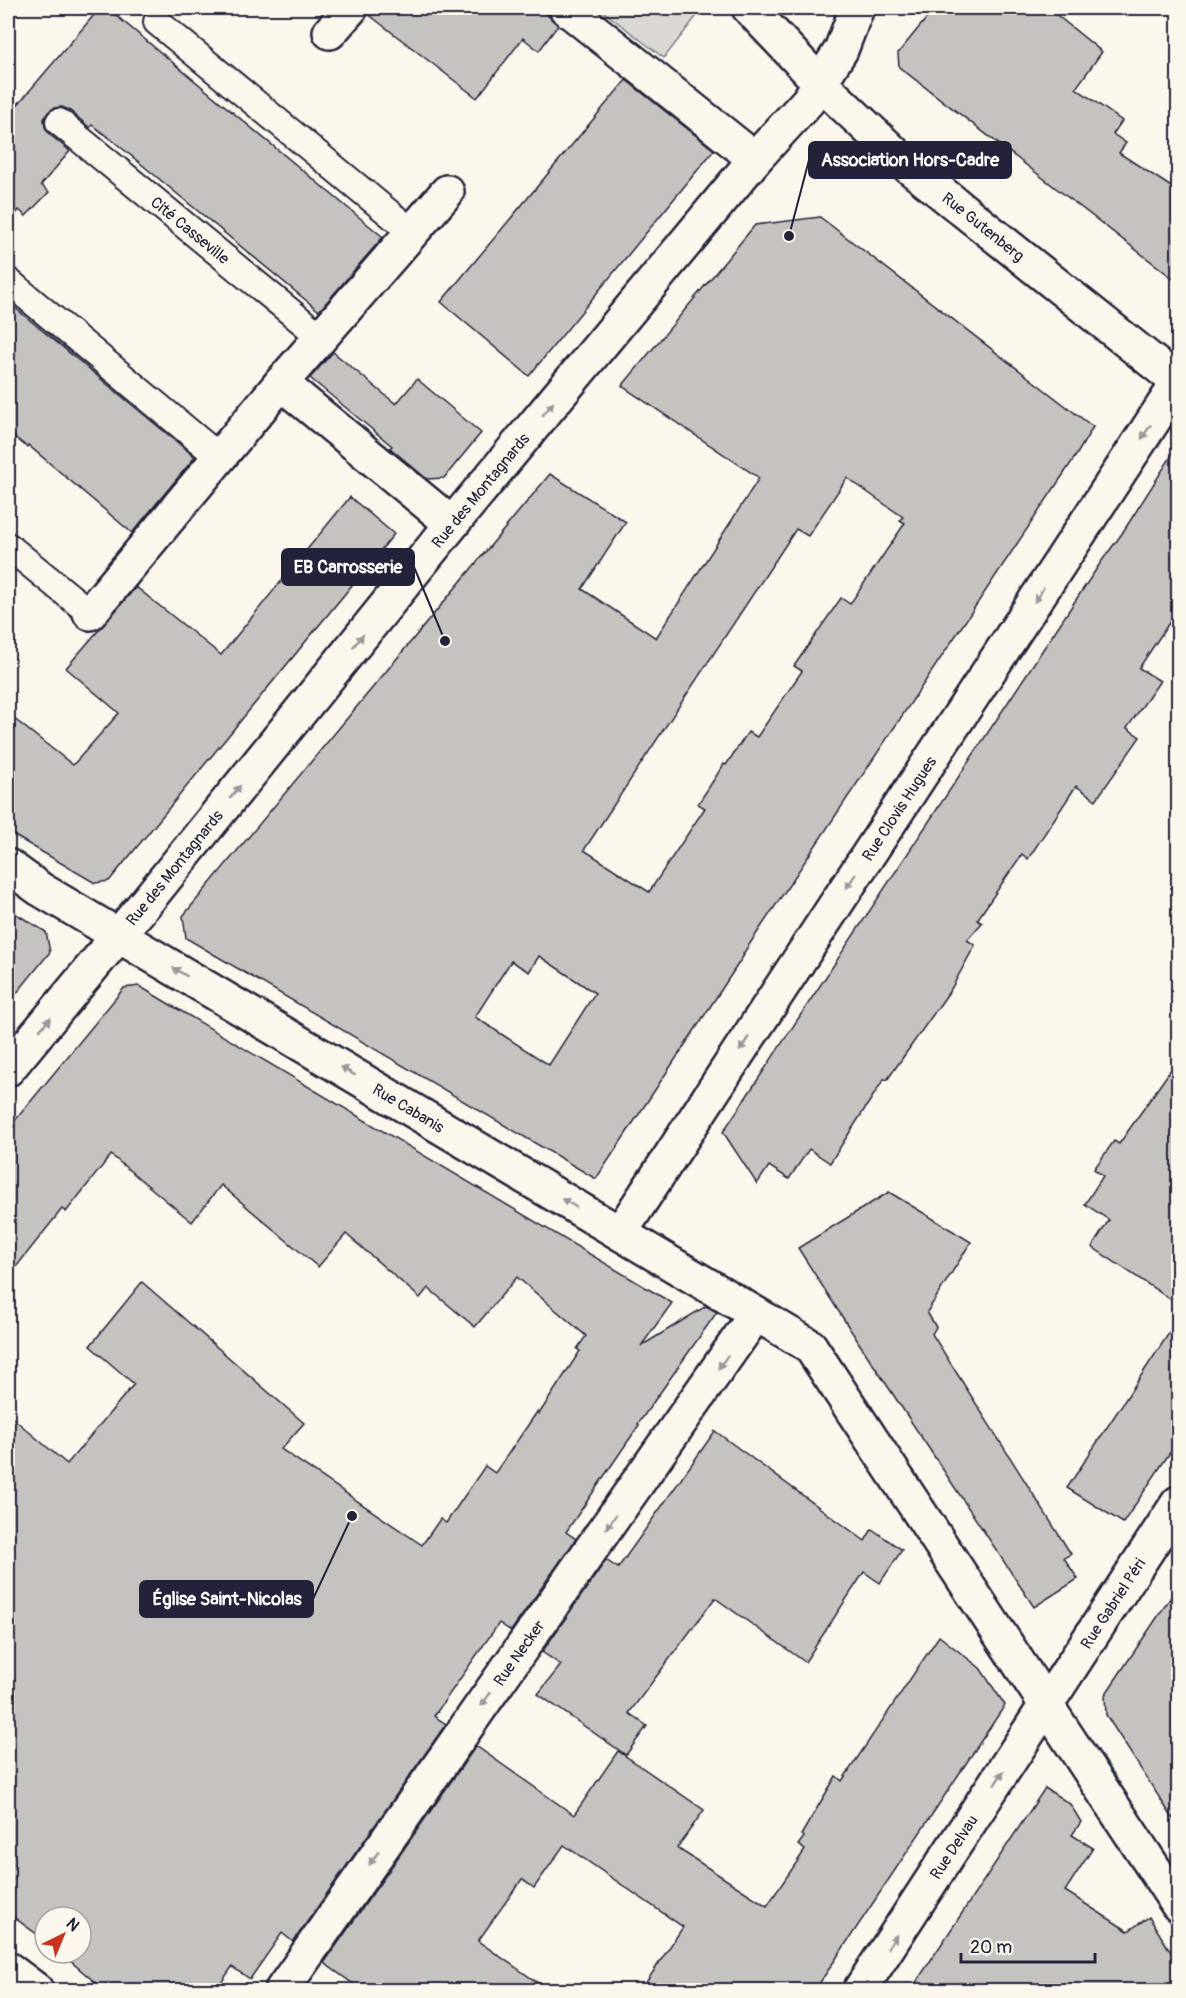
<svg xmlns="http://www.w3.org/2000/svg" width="1186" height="1998" viewBox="0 0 1186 1998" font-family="Pangolin,sans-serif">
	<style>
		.green { fill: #dbd8d3; stroke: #7e7d87; stroke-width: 1.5 }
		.building { fill: #c6c2c0; stroke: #22223b; stroke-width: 1.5; fill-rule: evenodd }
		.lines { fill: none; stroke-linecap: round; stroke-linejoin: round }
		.service-casing { stroke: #22223b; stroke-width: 30 }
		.pedestrian-casing { stroke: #22223b; stroke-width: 38 }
		.minor-casing { stroke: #22223b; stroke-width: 38 }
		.tertiary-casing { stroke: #22223b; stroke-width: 38 }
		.service { stroke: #fbf7ec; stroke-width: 26 }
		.pedestrian { stroke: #fbf7ec; stroke-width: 33 }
		.minor { stroke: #fbf7ec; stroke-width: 33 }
		.tertiary { stroke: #fbf7ec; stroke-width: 33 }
		.oneway { fill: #99979c }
		.labels { text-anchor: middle; stroke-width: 5; stroke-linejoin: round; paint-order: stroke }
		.street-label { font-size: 16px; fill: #22223b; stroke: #fbf7ec }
		.leader { fill: none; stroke: #22223b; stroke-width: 2 }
		.callout-dot { fill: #22223b; stroke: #fbf7ec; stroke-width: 2 }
		.callout { fill: #22223b; stroke: #22223b; stroke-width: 2 }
		.callout-label { font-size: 18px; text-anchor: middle; font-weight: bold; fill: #fff }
	</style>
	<rect width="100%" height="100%" fill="#fbf7ec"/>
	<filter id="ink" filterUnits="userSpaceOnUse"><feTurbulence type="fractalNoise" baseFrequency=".0167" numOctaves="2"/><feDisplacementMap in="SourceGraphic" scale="12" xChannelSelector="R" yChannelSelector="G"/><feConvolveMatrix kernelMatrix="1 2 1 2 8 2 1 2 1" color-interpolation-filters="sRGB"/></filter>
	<g filter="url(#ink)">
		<path class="green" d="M599,8H703L664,58Z"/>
		<g class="building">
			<path d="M100,8H107L383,237L319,311L112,140L92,125L90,128L69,110L62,107L54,108L48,112L44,119L45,127L49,134L70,151L41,185L49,192L26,216L19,210L8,224V116Z"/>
			<path d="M369,8H548L544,12L558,25L539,51L523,38L477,98L368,14Z"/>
			<path d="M935,8H1048L1102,52L1076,88L1122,121L1113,134L1126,143L1119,153L1179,192V283L899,67L898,53Z"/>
			<path d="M626,80L714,150L529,376L441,302Z"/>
			<path d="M820,217L1093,427L1077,454L743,954L744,955L708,1010L596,1179L186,938L183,916L550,474L626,522L582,589L656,638L759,478L622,386L755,225ZM847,478L903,517L900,520L905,523L850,604L841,598L794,666L802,671L757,737L748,732L726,765L724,764L698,804L705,808L649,892L584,850L796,529L808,536ZM539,956L595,993L549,1065L475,1017L511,961L529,972Z"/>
			<path d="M8,302L195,457L132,533L28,445L27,447L8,432Z"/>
			<path d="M333,352L396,404L417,379L481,433L444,478L427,479L390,448L392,446L310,378Z"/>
			<path d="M1179,444V608L1139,668L1160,681L1127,728L1140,737L1096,800L1076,786L1028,859L1022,854L977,920L982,923L967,940L975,945L951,989L887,1080L884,1079L830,1163L809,1149L789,1179L769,1166L757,1184L723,1132L1101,562L1121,535Z"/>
			<path d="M350,497L394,534L109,881L95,883L8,832V714L73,765L119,713L66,668L136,587L221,655Z"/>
			<path d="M8,909L46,932L50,952L8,1004Z"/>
			<path d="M139,986L672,1303L641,1346L706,1306L717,1312L638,1424L639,1425L566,1532L576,1539L511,1631L499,1623L434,1716L446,1724L293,1942L282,1933L250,1979L232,1967L216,1990H104L61,1953H81V1917H45V1940L8,1913V1414L67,1464L134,1384L90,1346L142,1282L304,1423L281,1449L422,1545L440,1519L446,1523L485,1466L495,1473L537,1412L539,1414L580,1351L577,1349L586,1336L517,1277L475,1327L428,1288L420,1298L346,1234L318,1267L221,1185L192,1222L111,1155L66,1212L62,1209L8,1277V1129L124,988Z"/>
			<path d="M1179,1058V1305L1092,1247L1109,1220L1085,1204L1103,1176L1094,1169L1114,1141L1119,1144Z"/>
			<path d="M889,1192L971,1242L927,1312L936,1327L932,1334L1071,1554L1064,1558L1078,1579L1034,1607L859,1343L798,1248Z"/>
			<path d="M1179,1318V1439L1123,1523L1067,1488Z"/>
			<path d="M715,1431L865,1541L872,1529L902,1550L880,1583L864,1572L805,1662L715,1598L629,1713L647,1726L626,1755L538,1694L561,1665L542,1652L606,1560L618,1568Z"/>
			<path d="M1179,1585V1828L1106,1715L1105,1695Z"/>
			<path d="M939,1636L980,1668L1005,1705L815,1990H641L683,1927L564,1845L534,1888L522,1879L478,1941L548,1990H362L324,1963L476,1746L574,1815L618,1751L704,1810L677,1848L767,1906L805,1850L798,1845L804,1837L801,1835L836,1776L842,1781Z"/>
			<path d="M1045,1788L1070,1804L1081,1822L1072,1835L1093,1848L1065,1891L1128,1931L1149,1917L1179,1965V1990H911Z"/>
		</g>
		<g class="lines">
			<defs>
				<g id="service">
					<path d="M157,22L412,232"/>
					<path id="s1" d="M59,122L321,337"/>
					<path d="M8,281L219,457"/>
					<path d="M8,546L90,613"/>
				</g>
				<path id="pedestrian" d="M566,8L755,159"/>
				<g id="minor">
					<path d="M330,32L351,8"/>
					<path d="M281,383L452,524"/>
					<path d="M90,613L281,383L447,192"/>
					<path id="s2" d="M8,866L40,889L810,1346L1178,1905"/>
					<path id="s3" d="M8,1069L147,901L452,524L755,159L808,101L820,83L841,50L857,8"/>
					<path id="s4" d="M620,1233L1178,383"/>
					<path id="s5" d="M282,1990L756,1314"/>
					<path id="s6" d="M860,1990L1178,1503"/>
				</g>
				<g id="tertiary">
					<path id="s7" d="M749,8L820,83L908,166L1178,382"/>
					<path d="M8,1969L36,1990"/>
				</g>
			</defs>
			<use href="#service" class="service-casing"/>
			<use href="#pedestrian" class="pedestrian-casing"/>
			<use href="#minor" class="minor-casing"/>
			<use href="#tertiary" class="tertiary-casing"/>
			<use href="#service" class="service"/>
			<use href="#pedestrian" class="pedestrian"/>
			<use href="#minor" class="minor"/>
			<use href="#tertiary" class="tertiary"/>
		</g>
		<defs><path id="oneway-solid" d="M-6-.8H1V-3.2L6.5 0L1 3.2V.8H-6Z" transform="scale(1.5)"/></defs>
		<g class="oneway">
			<use href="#oneway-solid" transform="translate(548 409) rotate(-50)"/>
			<use href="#oneway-solid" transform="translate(1146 432) rotate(123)"/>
			<use href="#oneway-solid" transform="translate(1039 595) rotate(123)"/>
			<use href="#oneway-solid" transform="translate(358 641) rotate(-51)"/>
			<use href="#oneway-solid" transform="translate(235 792) rotate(-51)"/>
			<use href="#oneway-solid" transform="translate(851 881) rotate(123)"/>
			<use href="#oneway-solid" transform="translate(180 972) rotate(-149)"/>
			<use href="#oneway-solid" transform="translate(45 1024) rotate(-50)"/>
			<use href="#oneway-solid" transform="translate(744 1044) rotate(123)"/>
			<use href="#oneway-solid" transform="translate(348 1071) rotate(-149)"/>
			<use href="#oneway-solid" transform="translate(569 1203) rotate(-150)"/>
			<use href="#oneway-solid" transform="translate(723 1362) rotate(125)"/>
			<use href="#oneway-solid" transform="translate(611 1522) rotate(125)"/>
			<use href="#oneway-solid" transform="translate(486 1699) rotate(125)"/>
			<use href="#oneway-solid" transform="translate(999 1778) rotate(-57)"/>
			<use href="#oneway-solid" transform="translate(374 1858) rotate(125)"/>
			<use href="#oneway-solid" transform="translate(892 1942) rotate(-57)"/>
		</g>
	</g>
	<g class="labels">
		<g class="street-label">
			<text dy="6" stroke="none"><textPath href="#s7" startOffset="321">Rue Gutenberg</textPath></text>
			<text dy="6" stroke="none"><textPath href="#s1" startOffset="170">Cité Casseville</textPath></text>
			<text dy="6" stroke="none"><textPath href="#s3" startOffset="747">Rue des Montagnards</textPath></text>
			<text dy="6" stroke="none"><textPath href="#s4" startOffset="508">Rue Clovis Hugues</textPath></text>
			<text dy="6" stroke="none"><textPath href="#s3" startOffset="261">Rue des Montagnards</textPath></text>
			<text dy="6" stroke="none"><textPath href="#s2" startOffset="468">Rue Cabanis</textPath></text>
			<text dy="6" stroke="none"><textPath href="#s6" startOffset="462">Rue Gabriel Péri</textPath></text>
			<text dy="6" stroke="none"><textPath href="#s5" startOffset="412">Rue Necker</textPath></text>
			<text dy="6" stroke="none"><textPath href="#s6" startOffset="171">Rue Delvau</textPath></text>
		</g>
	</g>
	<path class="leader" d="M789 236L809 160M445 641L414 567M352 1516L313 1599"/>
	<g class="callout-dot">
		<circle cx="789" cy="236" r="6"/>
		<circle cx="445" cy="641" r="6"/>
		<circle cx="352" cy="1516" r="6"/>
	</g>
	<g class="callout">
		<rect x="809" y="142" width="202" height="36" rx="6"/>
		<rect x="282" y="549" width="132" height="36" rx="6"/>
		<rect x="140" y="1581" width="173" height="36" rx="6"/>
	</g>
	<g class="callout-label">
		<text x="910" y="166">Association Hors-Cadre</text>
		<text x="348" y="573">EB Carrosserie</text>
		<text x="227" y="1605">Église Saint-Nicolas</text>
	</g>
	<rect width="1186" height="1998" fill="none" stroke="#fbf7ec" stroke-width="30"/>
	<rect x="15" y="15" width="1156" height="1968" fill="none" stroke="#22223b" stroke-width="2" filter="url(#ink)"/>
	<g transform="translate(63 1935) rotate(43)"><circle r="28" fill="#fbf7ec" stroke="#a4a2a5" stroke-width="1.5"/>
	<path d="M0-4.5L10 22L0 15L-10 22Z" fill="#c8321e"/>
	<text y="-9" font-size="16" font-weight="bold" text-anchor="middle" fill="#22223b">N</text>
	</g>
	<path d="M961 1953v9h134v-9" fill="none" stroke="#22223b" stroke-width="3"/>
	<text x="970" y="1953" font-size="18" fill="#22223b" stroke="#fbf7ec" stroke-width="4.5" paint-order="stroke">20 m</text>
</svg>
